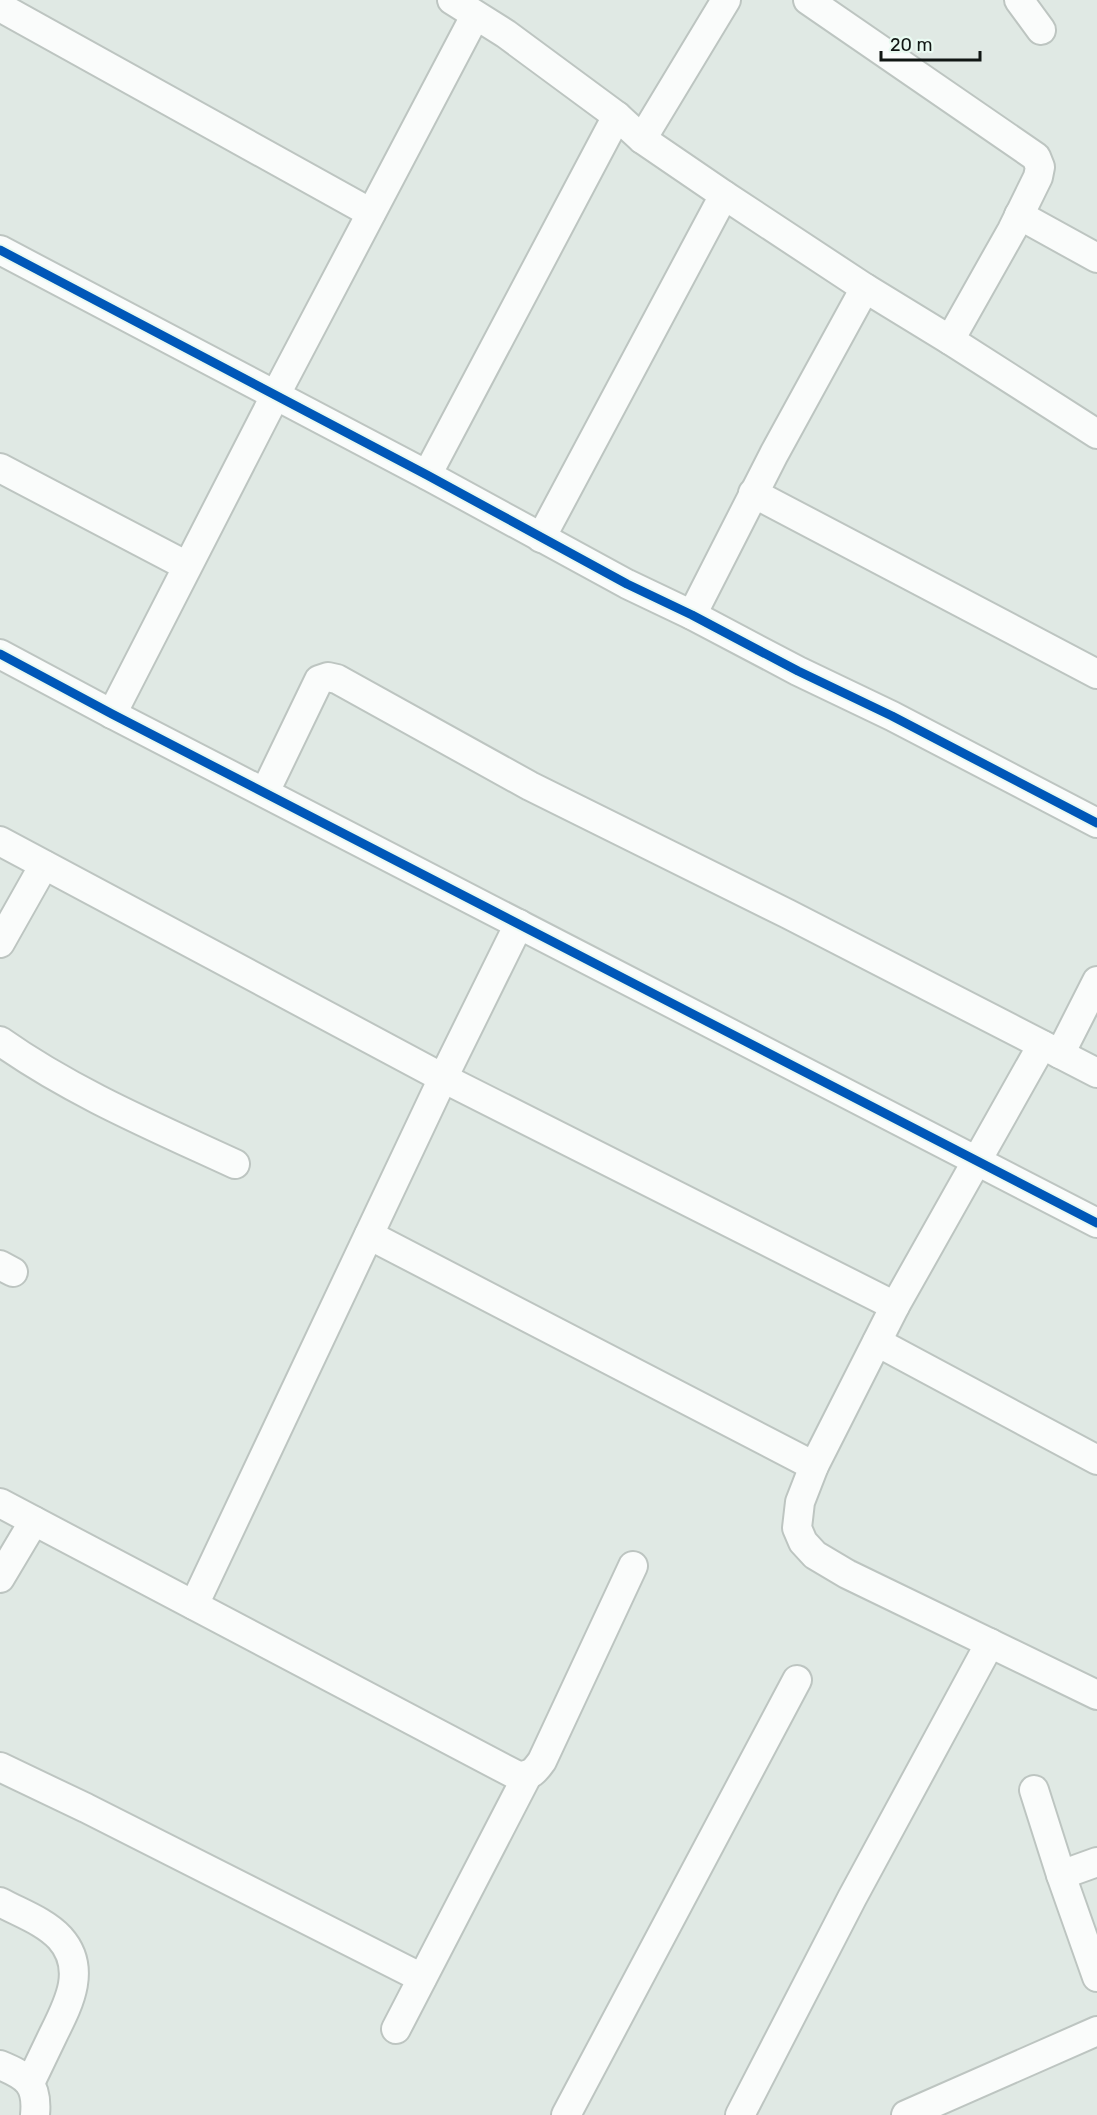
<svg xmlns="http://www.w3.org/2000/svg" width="1097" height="2115" viewBox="0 0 1097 2115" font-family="Rubik,sans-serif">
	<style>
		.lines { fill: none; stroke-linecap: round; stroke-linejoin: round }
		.minor-casing { stroke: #bdc5c1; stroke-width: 32 }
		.minor { stroke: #fafcfb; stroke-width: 28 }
		.cycleway-casing { stroke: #e9faf1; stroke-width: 13 }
		.cycleway { stroke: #0057b8; stroke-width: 9 }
	</style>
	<rect width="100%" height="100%" fill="#e0e9e4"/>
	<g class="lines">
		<defs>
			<g id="minor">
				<path d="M452,0L506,34L617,116L642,139L724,195L865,288L950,340L1097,434"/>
				<path d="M808,0L1036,157L1040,167L1038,177L1012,230L950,340"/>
				<path d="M1019,0L1041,30"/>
				<path d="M2,8L371,213"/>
				<path d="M642,139L726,0"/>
				<path d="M1019,215L1097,258"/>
				<path d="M0,250L427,475L627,584L692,615L798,671L892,716L1097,823"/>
				<path d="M0,468L187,566"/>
				<path d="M427,475L617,116"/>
				<path d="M753,493L1097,674"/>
				<path d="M541,538L724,195"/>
				<path d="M692,615L774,454L865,288"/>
				<path d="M0,654L112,714L1097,1223"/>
				<path d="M112,714L275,396L475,16"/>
				<path d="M265,792L319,680L328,677L337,679L530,786L788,914L1097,1073"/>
				<path d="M0,841L443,1078L895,1306"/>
				<path d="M0,943L44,865"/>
				<path d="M0,1041C72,1092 155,1127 235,1164"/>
				<path d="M1042,1045L895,1306L814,1466L800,1502L797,1528L803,1542L815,1555L847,1574L1097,1695"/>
				<path d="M1060,1054L1097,981"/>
				<path d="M369,1235L814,1466"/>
				<path d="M0,1265L13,1272"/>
				<path d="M877,1342L1097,1460"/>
				<path d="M0,1503L518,1776C531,1776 535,1771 542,1761L633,1566"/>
				<path d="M0,1578L34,1521"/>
				<path d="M194,1605L443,1078L519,924"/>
				<path d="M0,1767L86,1808L422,1978"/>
				<path d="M1034,1790L1061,1875L1097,1977"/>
				<path d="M1061,1875L1097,1862"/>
				<path d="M0,1902C20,1913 44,1921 60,1938C87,1968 69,2003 54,2033C46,2050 38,2066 30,2083"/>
				<path d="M396,2029L527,1776"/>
				<path d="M0,2065C27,2076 38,2084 35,2115"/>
				<path d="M566,2115L797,1680"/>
				<path d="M740,2115L852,1898L990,1643"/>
				<path d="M906,2115L1097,2031"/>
			</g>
		</defs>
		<use href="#minor" class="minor-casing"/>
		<use href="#minor" class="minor"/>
		<defs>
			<g id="cycleway">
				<path d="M0,250L427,475L627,584L692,615L798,671L892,716L1097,823"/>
				<path d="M0,654L112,714L1097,1223"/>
			</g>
		</defs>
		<use href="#cycleway" class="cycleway-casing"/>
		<use href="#cycleway" class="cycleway"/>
	</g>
	<path d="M881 51v9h99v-9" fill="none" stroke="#111714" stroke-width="3"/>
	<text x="890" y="51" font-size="18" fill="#111714" stroke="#e9faf1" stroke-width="4.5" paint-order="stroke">20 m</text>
</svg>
